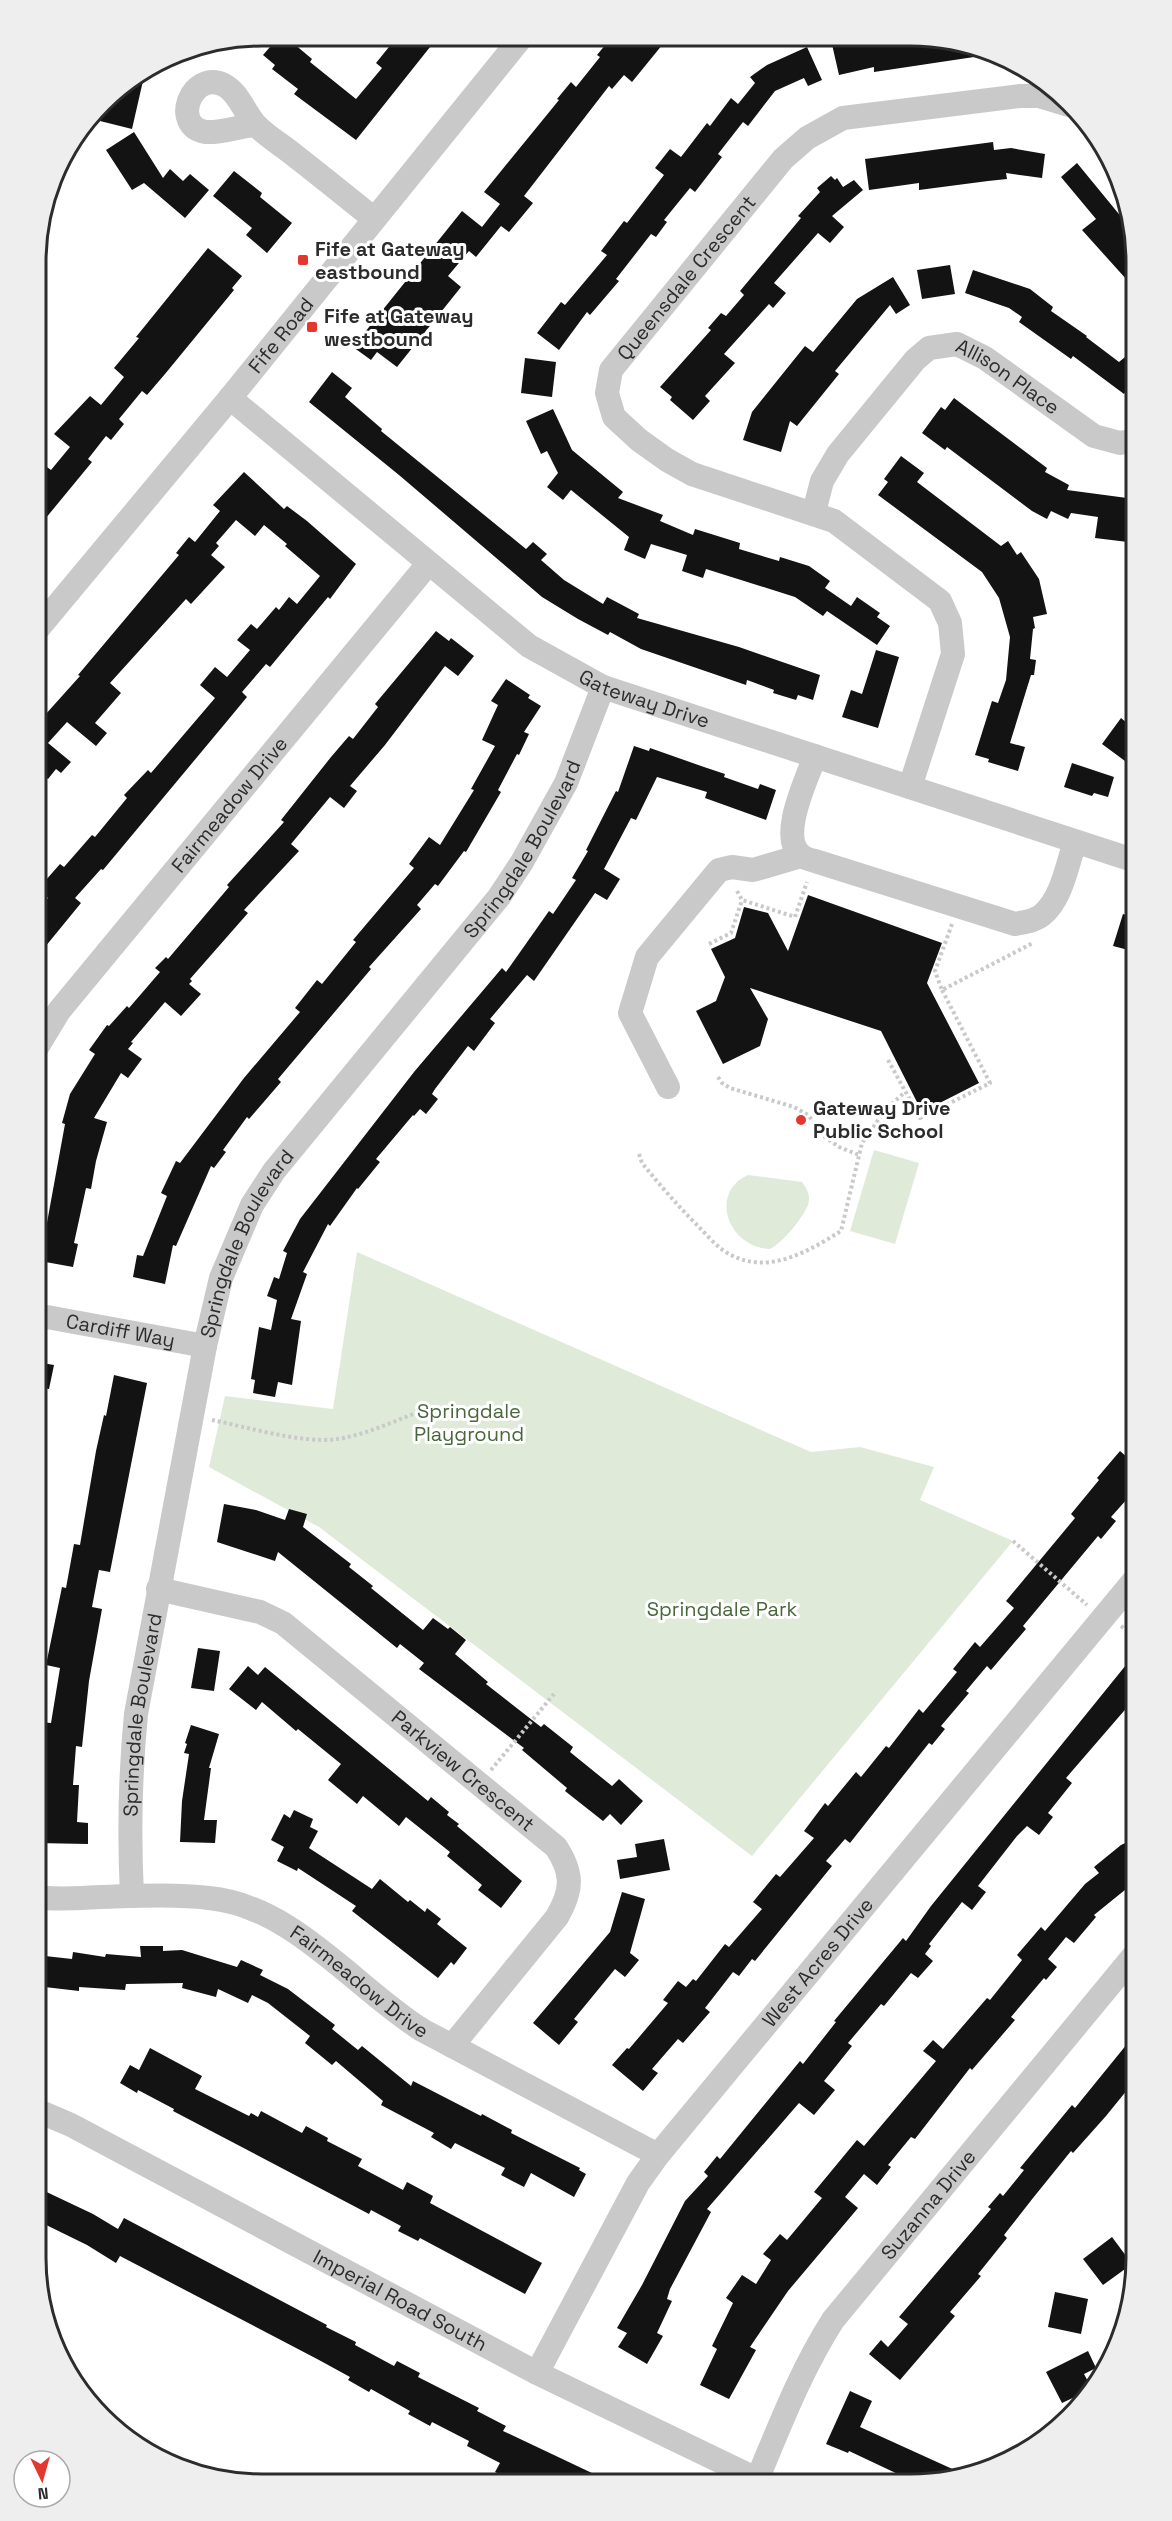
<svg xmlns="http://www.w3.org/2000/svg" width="1172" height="2521" viewBox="0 0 1172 2521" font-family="'Space Grotesk',sans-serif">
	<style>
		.green { fill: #e0ead9 }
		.building { fill: #131313 }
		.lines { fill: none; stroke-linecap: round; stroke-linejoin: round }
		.path { stroke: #c9c9c9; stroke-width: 4; stroke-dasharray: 3 3; stroke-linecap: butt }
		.minor { stroke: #c9c9c9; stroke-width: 24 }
		.poi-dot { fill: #e4372d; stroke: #fff; stroke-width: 2 }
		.labels { text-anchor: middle; stroke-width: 6; stroke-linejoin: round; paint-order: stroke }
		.poi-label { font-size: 20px; font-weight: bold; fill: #2c2c2c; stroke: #fff; text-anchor: start }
		.street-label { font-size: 20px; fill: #2c2c2c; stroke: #fff }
		.park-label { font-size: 20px; fill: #49673a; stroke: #fff }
		.rim { fill: none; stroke: #2c2c2c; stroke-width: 3 }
	</style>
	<rect width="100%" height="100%" fill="#fff"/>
	<g class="green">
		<path d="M874,1150L919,1163L895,1244L850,1231Z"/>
		<path d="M748,1175L802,1182C807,1189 811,1196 808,1205C802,1219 783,1242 770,1249C727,1247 709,1192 748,1175Z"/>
		<path d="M357,1252L811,1452L860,1447L934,1467L920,1500L1013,1541L752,1856L319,1527L209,1467L225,1396L333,1409Z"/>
	</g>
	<g class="building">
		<path d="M262,36H298L293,43L312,59L310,62L356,99L382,68L376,63L397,37H438L356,140L294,94L298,89L272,69L275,65L263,55L270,47L249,39Z"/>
		<path d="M611,38L667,39L632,82L624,75L612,89L609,86L524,196L533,203L509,232L501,226L476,257L469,251L448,276L461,287L397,367L377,352L371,360L353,347L462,211L482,227L500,204L484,192L559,100L557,99L571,82L576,87L600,57L597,55Z"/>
		<path d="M831,40H886V42L954,40L994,54L874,72V67L839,75Z"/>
		<path d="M807,47L822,80L808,86L804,78L775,91L748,126L743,122L718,154L722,157L695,192L690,188L664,220L667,222L656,237L651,234L616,279L619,281L590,315L587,312L559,350L537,333L561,302L565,305L607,255L601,251L624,221L627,223L664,175L655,168L670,149L681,157L707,123L710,126L731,98L738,104L755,83L750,77L767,65Z"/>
		<path d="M145,72L132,129L100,121L104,104L113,92Z"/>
		<path d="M134,132L163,178L170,169L183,181L190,174L209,190L185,218L144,183L132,190L106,150Z"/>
		<path d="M993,142L994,150L1011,148L1045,154L1042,178L1006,173L1007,179L988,181L919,190V183L869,190L865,159Z"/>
		<path d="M1077,163L1132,230L1136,262V290L1082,230L1096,219L1061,177Z"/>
		<path d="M234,171L262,193L260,197L292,223L267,253L246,235L252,228L213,196Z"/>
		<path d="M831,176L835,180L837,178L843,187L854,180L863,190L832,216L844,227L830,243L818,233L774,283L786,293L773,308L769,304L724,354L735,363L705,396L710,401L693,420L670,400L672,397L660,387L711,330L708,328L721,313L726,316L744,295L740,291L801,218L798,216L820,192L817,188Z"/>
		<path d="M208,248L242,276L232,288L234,290L165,374L147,395L142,391L119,419L124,424L111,440L106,436L88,459L92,462L36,530V459L51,470L70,447L54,434L90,396L101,405L124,377L114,368L139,338L136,337Z"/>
		<path d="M950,265L955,294L922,299L917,270Z"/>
		<path d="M973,270L1030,289L1053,307L1051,311L1087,336L1086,337L1119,362L1136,348V378L1124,394L1073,356L1071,359L1019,322L1022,317L1009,308L965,293Z"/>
		<path d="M893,277L910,305L896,314L890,305L835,371L839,374L797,426L790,421L781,452L743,440L752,412L805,346L813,352L857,299Z"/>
		<path d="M525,358L556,362L552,397L521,393Z"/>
		<path d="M332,372L352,388L345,397L382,429L381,431L526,549L533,542L547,554L541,560L564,580L603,604L607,597L639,614L637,618L739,647L820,675L813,700L798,695L796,700L773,693L774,690L747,680L746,685L641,649L610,632L608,635L578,619L542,597L399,475L309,402Z"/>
		<path d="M954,398L1047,468L1045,472L1069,485L1067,490L1127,498L1136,496V543L1095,538L1098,517L1071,513L1068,519L1051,511L1047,519L1032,511L947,447L945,450L922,433L941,407L945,410Z"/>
		<path d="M553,409L572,450L623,492L618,498L663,515L660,521L693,535L695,529L740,543L739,549L779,561L780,557L809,566L830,581L825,588L851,606L857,597L880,613L877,617L890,626L877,645L827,611L823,616L795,597L706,569L703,578L682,571L687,555L651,544L645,559L624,550L629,537L571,490L563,500L547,487L558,473L547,451L541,454L526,421Z"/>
		<path d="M901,456L924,473L917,482L1001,546L1008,541L1017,555L1021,552L1039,579L1047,614L1033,617L1035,628L1033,629L1030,659L1036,660L1034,675H1031L1010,743L1025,747L1018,771L988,762L989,759L975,755L992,701L998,703L1006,680L1010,637L999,598L982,572L878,495L888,482L884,479Z"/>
		<path d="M244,472L284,509L287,506L307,521L356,564L330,599L328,597L270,667L266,664L242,692L247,697L228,720L103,870L101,869L75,898L81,903L36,958V912L48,898L38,889L60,864L64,867L92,835L95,837L127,798L124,795L148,770L151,773L215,698L200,685L215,667L227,677L250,650L237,640L251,624L257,629L276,607L279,610L289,597L297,604L320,576L285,546L287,544L264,525L255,536L236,520L216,543L219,546L211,555L225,567L191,604L186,599L110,683L121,693L95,723L107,733L96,746L67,722L48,743L71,762L61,773L56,769L48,779L36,769V725L80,676L78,675L179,555L176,553L189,537L195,542L220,511L213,505Z"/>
		<path d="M436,631L449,641L451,638L474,656L458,676L445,666L385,745L350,786L357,791L344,808L330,797L291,844L299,851L244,910L248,913L190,979L192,981L189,984L201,994L181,1016L165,1002L131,1042L133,1043L128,1049L142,1059L128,1078L121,1073L94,1118L107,1122L96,1161L91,1189L86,1188L74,1243L78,1244L73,1267L40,1261L65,1124L62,1123L70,1094L95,1054L89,1050L107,1025L109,1026L127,1006L129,1008L160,972L155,968L166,957L168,959L229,887L227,885L284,822L281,820L331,757L349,736L353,739L378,707L375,704Z"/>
		<path d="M876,650L899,657L878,728L842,717L851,690L862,694Z"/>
		<path d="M506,679L530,695L528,698L541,706L524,732L529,734L519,755L517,754L498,790L501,792L466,852L464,851L438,886L435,884L417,905L421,909L369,967L371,969L278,1079L281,1082L249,1119L247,1117L223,1150L226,1152L214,1168L211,1166L176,1246L173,1245L165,1284L133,1277L137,1255L143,1256L167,1196L161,1193L176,1161L180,1163L244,1078L300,1012L295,1008L317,980L322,984L356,942L353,940L414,868L409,864L429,837L440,845L474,790L471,789L495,746L482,740L498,705L491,701Z"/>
		<path d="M1136,712V748L1125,761L1102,744L1121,718L1127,723Z"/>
		<path d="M634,746L649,751L650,748L704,767L725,774L724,777L758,789L760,784L776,790L766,820L705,798L707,792L657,777L636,820L631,818L604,869L620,879L607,900L595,893L534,981L527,975L490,1019L495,1023L474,1051L468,1046L435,1089L432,1094L438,1099L426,1114L420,1109L414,1116L413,1115L376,1159L380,1162L358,1189L357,1188L330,1226L328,1224L303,1272L307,1274L291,1319L301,1321L292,1385L278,1382L275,1397L253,1393L255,1380L251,1379L259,1327L271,1330L277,1300L267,1296L274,1277L279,1279L287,1253L283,1251L300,1219L414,1072L502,968L506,972L549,911L553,914L576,880L572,878L588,851L586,850L616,791L618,792Z"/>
		<path d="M1072,763L1114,777L1108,797L1094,793L1092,796L1064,787Z"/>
		<path d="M808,895L942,943L927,983L979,1083L922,1112L881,1031L750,988L768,1019L760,1046L723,1064L696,1011L716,1001L725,977L711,949L735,938L744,907L768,913L788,951Z"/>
		<path d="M1123,914L1136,918V952L1113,946Z"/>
		<path d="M36,1362L54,1365L49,1389L36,1387Z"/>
		<path d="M114,1375L147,1383L110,1572L99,1570L92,1607L102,1609L89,1681L82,1747L76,1746L73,1785H79L77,1822L88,1823V1844L36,1843V1740L39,1722L51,1723L60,1668L46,1665L62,1587L66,1588L74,1544L80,1545L96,1451L104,1415L106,1416Z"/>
		<path d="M1120,1451L1136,1465V1489L1111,1517L1116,1521L1101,1539L1098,1536L1023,1626L1026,1629L991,1670L987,1666L966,1691L969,1693L941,1726L945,1729L932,1745L929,1743L850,1843L845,1839L826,1861L832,1866L755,1961L752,1959L739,1976L733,1972L705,2008L710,2012L683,2043L678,2039L652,2069L658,2073L643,2091L612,2065L627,2048L629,2049L668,2003L663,2000L678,1981L686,1987L693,1979L696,1981L725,1944L729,1947L762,1909L753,1902L776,1874L780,1877L814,1838L804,1831L825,1803L828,1806L856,1772L861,1777L886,1746L889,1748L919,1709L923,1713L957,1672L953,1669L975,1642L980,1647L1014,1608L1006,1601L1075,1518L1071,1514L1099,1480L1097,1478Z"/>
		<path d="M224,1504L256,1510L285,1520L289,1509L307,1514L303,1527L351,1564L349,1567L373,1586L371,1588L423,1630L433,1618L448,1629L450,1627L466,1640L455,1654L488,1682L486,1684L541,1727L544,1724L573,1747L570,1752L612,1786L619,1779L643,1801L621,1825L610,1814L603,1821L565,1791L567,1788L522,1750L524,1748L419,1669L424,1663L400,1644L397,1648L278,1552L275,1561L217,1542Z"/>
		<path d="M198,1648L220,1651L214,1691L191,1688Z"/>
		<path d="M1126,1665L1136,1673V1697L1066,1778L1072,1783L1048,1813L1053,1817L1039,1835L1027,1826L1017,1836L978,1886L986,1892L972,1910L962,1902L929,1944L931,1946L925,1954L933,1961L918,1978L911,1973L884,2006L881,2004L848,2043L852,2046L824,2081L835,2090L814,2115L799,2103L707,2209L711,2212L670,2289L667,2299L672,2301L657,2333L663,2336L647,2364L618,2347L627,2333L617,2328L642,2285L685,2201L708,2176L704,2172L717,2156L720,2159L800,2061L803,2064L836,2022L834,2021L903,1938L906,1941L931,1906Z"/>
		<path d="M248,1666L258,1675L265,1667L428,1801L431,1797L449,1812L447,1815L459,1824L457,1826L522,1881L501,1908L478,1890L482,1885L447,1856L450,1852L406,1817L399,1826L363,1796L357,1804L328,1780L341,1764L298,1729L296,1731L262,1702L256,1710L229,1689Z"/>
		<path d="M191,1725L219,1734L209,1768H211L204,1820H217L215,1843L180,1842L182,1801L189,1754L184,1753L187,1744L185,1743Z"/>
		<path d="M294,1810L313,1819L310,1827L318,1831L309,1848L372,1889L380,1879L408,1902L410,1900L425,1912L427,1908L441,1919L437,1924L467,1948L454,1965L451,1962L438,1978L352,1911L356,1906L298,1868L297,1871L277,1861L284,1847L271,1840L284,1814L290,1818Z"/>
		<path d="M1136,1838V1881L1094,1915L1096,1917L1074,1943L1066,1937L1048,1959L1057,1967L1046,1980L1044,1978L1011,2017L1015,2020L972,2070L970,2068L915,2139L911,2137L888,2165L891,2167L877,2185L864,2174L845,2197L858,2208L788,2291L750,2347L756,2350L729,2399L700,2385L717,2349L712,2346L733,2303L726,2298L742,2275L756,2284L771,2260L763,2254L780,2234L787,2240L822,2198L814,2192L857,2140L864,2146L936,2061L923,2051L933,2040L943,2049L987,1998L990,2000L1022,1960L1017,1955L1041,1927L1045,1931L1085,1884L1099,1873L1094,1867L1121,1845Z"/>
		<path d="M664,1839L670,1870L620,1879L617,1860L637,1857L635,1844Z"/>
		<path d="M622,1892L645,1899L630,1953L639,1960L625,1977L615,1969L574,2019L578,2022L559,2045L533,2023L610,1932Z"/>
		<path d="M140,1946H163V1951L182,1950L237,1967L241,1960L263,1970L260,1975L288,1989L335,2025L332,2029L358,2050L362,2046L411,2086L413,2081L481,2116L482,2114L512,2130L511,2133L580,2168L579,2170L586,2174L574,2197L531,2173L524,2187L501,2175L505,2168L455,2143L451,2149L431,2137L434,2133L381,2105L383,2101L336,2061L332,2065L305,2043L310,2036L268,2003L252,1995L248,2003L218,1989L216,1997L182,1988L183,1983L126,1984L125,1990L79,1987V1991L36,1986V1955L72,1959L73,1952L105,1957L106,1954L141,1957Z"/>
		<path d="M1136,2033V2079L1106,2116L1073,2153L1071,2151L1033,2198L1004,2235L1007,2238L978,2274L981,2276L950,2312L955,2316L900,2380L869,2354L881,2340L888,2347L908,2324L899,2317L991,2209L988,2207L1000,2193L1003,2196L1024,2170L1020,2168L1072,2105L1075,2108Z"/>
		<path d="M150,2048L202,2076L195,2089L249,2116L251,2113L258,2117L261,2111L302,2133L306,2126L328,2138L327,2141L362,2159L358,2166L403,2190L407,2182L433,2196L430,2203L542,2263L525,2294L420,2238L418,2241L398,2231L401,2226L371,2210L369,2214L173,2111L174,2109L138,2090L137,2093L120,2083L130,2065L139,2070Z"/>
		<path d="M36,2187L93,2214L118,2229L124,2218L327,2325L326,2327L356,2342L355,2345L394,2366L397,2361L420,2373L418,2377L479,2408L477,2411L506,2426L503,2431L613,2483H536L520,2474L516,2482L495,2472L500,2463L467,2446L469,2441L432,2422L430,2426L408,2414L410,2411L371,2389L369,2392L348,2380L350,2377L319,2360L120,2256L116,2263L87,2245L36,2220Z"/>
		<path d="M1112,2237L1132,2264L1103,2285L1083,2259Z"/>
		<path d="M1055,2292L1088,2299L1081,2334L1048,2327Z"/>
		<path d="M1088,2351L1096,2368L1084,2374L1092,2389L1062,2403L1046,2372Z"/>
		<path d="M850,2391L872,2401L860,2427L970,2477L919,2484L849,2451L848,2453L826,2444Z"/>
	</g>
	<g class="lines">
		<g class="path">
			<path d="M737,891L742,900L795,917L807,882"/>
			<path d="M952,924L935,971L942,990L1033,943"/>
			<path d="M709,944L731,933L742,900"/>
			<path d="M888,1060L920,1118L990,1083L942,990"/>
			<path d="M718,1077L722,1083L730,1088L794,1107L808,1115L825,1137L839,1147L859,1155"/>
			<path d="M639,1154L642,1163C659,1184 677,1205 697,1225C707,1235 718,1249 731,1255C769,1275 809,1251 841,1231L862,1143L886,1109L905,1092"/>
			<path d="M212,1420C247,1427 303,1444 337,1439C366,1435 394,1421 421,1411"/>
			<path d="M1013,1541L1087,1605"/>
			<path d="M1121,1626L1136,1637"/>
			<path d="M491,1770L554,1694"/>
		</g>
		<g class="minor">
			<path d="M256,125C240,126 222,133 206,132C170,127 191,69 224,85C239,93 244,112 255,124C266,136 282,145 294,155C321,176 347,197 373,218"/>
			<path id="s1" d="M230,398L529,646L603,687L1136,861"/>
			<path id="s2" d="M814,512L822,481L838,454L915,360L929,348L957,344L985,358L1094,436L1120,443L1136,440"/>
			<path id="s3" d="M36,631L230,398L521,38"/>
			<path d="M815,756C807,779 777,839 802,856C806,859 811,860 815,861L1015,924C1024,922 1035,921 1042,915C1062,899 1067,865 1075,842"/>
			<path id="s4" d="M910,787L953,654L950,623L940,601L834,521L692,474L667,460L639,440L614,417L607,393L611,370L783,159L807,138L843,118L1020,96H1039L1069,105"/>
			<path id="s5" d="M36,1049L59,1011L428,564"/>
			<path d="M668,1087L630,1013L647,957L719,870L732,867L753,870L801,856"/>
			<path id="s6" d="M36,1315L205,1346"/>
			<path id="s7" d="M158,1589L260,1612L283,1623L556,1847C573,1873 573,1889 557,1917L452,2046"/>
			<path id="s8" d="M132,1896C129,1835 130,1775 136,1714L205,1346L221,1278L252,1205L274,1171L499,897L522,862L566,783L603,687"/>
			<path id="s9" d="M36,1897C57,1900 79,1898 100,1897C136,1896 173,1894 209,1898C293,1906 354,1987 422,2030L658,2155"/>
			<path id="s10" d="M36,2110L71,2125L537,2373L767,2484"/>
			<path id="s11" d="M537,2373L638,2183L658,2155L1136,1578"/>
			<path id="s12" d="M757,2480C780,2425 801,2370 833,2320L1136,1953"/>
		</g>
	</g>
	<g class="poi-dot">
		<rect x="297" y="254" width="12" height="12" rx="3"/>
		<rect x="306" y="321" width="12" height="12" rx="3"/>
		<circle cx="801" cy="1120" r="6"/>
	</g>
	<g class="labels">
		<g class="poi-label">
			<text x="315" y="256">Fife at Gateway<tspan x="315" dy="23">eastbound</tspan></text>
			<text x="324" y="323">Fife at Gateway<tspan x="324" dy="23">westbound</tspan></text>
			<text x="813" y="1115">Gateway Drive<tspan x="813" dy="23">Public School</tspan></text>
		</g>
		<g class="street-label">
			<text dy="7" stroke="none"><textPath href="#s4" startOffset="742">Queensdale Crescent</textPath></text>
			<text dy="7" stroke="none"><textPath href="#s3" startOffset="384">Fife Road</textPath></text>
			<text dy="7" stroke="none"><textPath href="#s2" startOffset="292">Allison Place</textPath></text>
			<text dy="7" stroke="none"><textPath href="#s1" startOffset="516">Gateway Drive</textPath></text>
			<text dy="7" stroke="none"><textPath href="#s5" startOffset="312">Fairmeadow Drive</textPath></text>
			<text dy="7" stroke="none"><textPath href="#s8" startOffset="1154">Springdale Boulevard</textPath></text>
			<text dy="7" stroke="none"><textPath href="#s8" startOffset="668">Springdale Boulevard</textPath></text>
			<text dy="7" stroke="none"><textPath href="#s6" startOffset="86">Cardiff Way</textPath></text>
			<text dy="7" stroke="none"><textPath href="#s8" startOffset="182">Springdale Boulevard</textPath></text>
			<text dy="7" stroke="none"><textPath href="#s7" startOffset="363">Parkview Crescent</textPath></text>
			<text dy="7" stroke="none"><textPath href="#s11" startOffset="500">West Acres Drive</textPath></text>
			<text dy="7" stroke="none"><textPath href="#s9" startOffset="348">Fairmeadow Drive</textPath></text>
			<text dy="7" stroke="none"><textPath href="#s12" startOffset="327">Suzanna Drive</textPath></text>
			<text dy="7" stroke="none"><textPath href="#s10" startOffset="411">Imperial Road South</textPath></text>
		</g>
		<g class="park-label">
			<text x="469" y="1418">Springdale<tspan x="469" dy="23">Playground</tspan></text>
			<text x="722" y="1616">Springdale Park</text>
		</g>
	</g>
	<path d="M0 0H1172V2521H0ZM262 46H910A216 216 0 0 1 1126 262V2258A216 216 0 0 1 910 2474H262A216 216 0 0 1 46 2258V262A216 216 0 0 1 262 46Z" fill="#eee" fill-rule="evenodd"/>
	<path class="rim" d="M262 46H910A216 216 0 0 1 1126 262V2258A216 216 0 0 1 910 2474H262A216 216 0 0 1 46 2258V262A216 216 0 0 1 262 46Z"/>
	<g transform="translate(42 2479) rotate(175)"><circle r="28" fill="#ffffff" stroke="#ababab" stroke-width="1.5"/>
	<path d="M0-4.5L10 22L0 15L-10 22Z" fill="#e4372d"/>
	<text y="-9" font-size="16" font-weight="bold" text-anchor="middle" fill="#2c2c2c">N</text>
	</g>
</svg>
